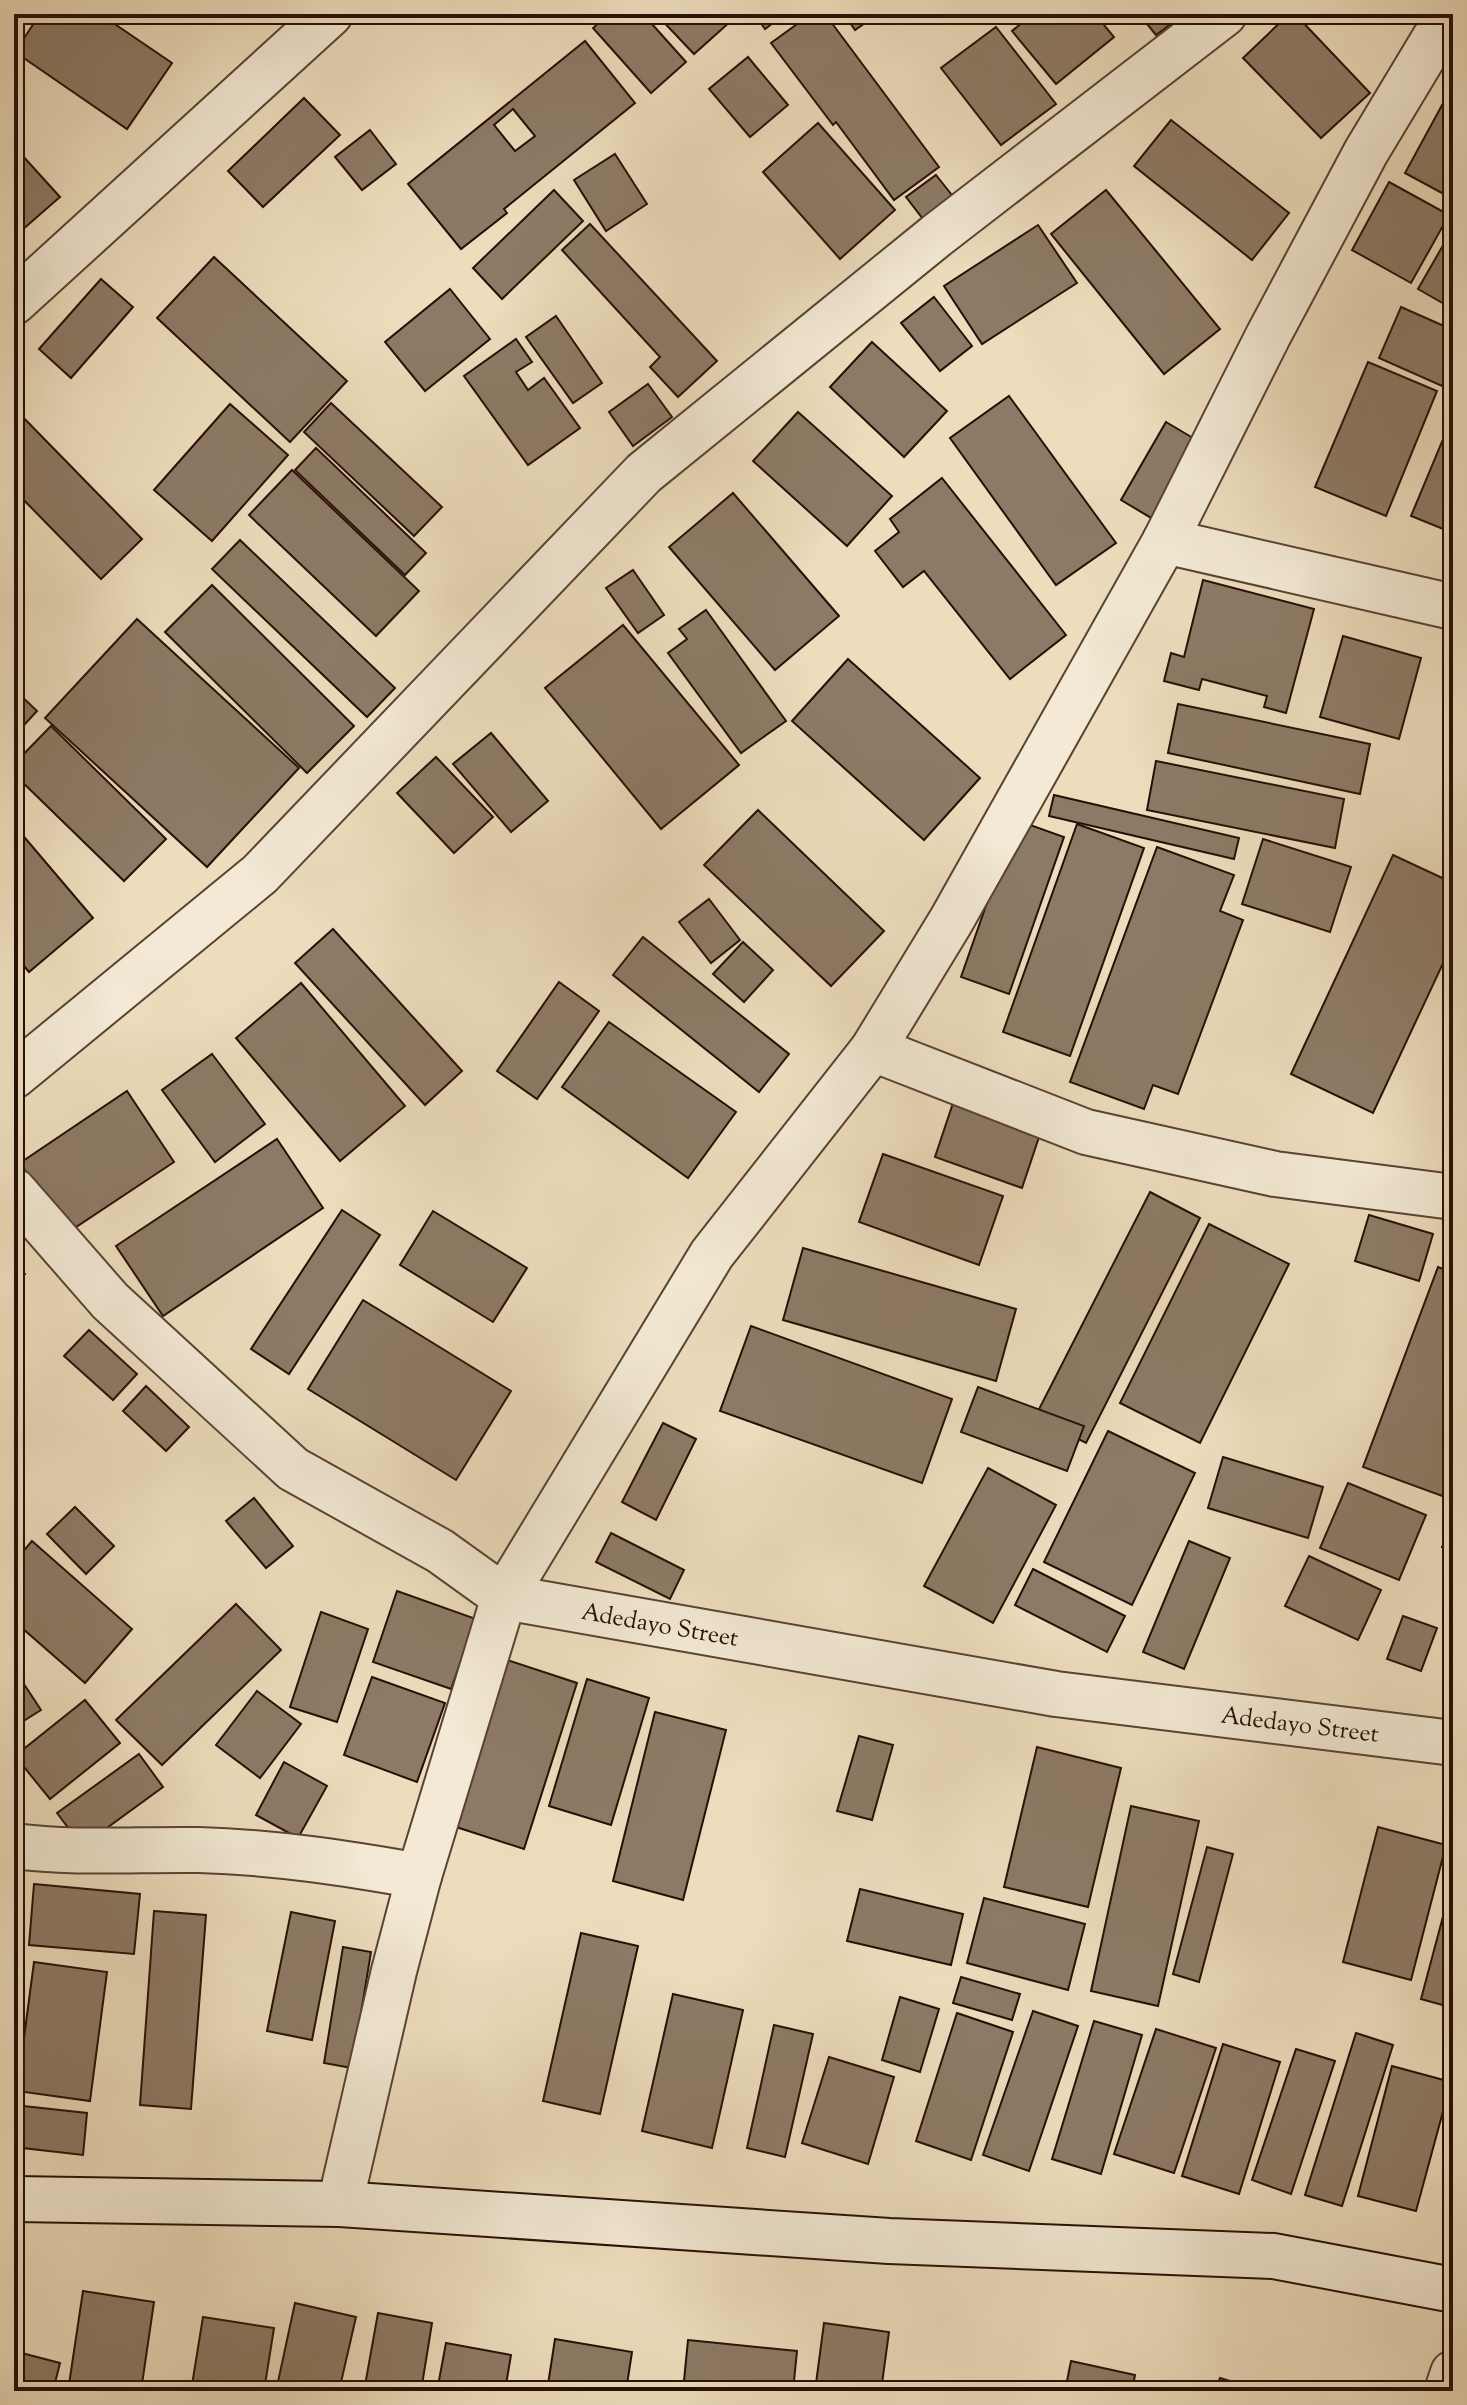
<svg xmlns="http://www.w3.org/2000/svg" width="1467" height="2405" viewBox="0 0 1467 2405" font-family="'Sorts Mill Goudy',serif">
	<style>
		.building { fill: #8d7a66; stroke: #260f07; stroke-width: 2; fill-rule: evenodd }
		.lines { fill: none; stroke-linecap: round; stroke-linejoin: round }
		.street-casing { stroke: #584234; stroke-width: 48 }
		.secondary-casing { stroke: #260f07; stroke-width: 48 }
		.street { stroke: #f3e9d4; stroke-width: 44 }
		.secondary { stroke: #f3e9d4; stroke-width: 44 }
		.labels { text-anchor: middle; stroke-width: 6; stroke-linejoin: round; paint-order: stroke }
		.street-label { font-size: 24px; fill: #260f07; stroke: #f3e9d4 }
	</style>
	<rect width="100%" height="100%" fill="#edddbd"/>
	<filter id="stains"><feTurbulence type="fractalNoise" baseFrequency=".0025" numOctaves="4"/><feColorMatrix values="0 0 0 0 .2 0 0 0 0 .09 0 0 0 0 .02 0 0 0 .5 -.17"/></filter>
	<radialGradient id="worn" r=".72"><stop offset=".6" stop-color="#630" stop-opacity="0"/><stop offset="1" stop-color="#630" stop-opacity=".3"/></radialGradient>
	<g class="building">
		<path d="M40,14H100L172,63L127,129L15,52Z"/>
		<path d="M609,14H643L686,62L651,93L593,28Z"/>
		<path d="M656,14H724L731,21L694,54Z"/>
		<path d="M754,14H785L765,29Z"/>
		<path d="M811,14H825L939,167L894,200L836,122L833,125L771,43Z"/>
		<path d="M844,14H878L855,30Z"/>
		<path d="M1033,14H1095L1114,37L1056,84L1012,31Z"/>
		<path d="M1139,14H1184L1156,35Z"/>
		<path d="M1289,14H1295L1370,93L1321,138L1243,58Z"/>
		<path d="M996,27L1056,104L1001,145L941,68Z"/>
		<path d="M585,41L635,103L504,209L507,213L461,249L408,184ZM513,109L535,136L515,151L494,125Z"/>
		<path d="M748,57L788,105L750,137L709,89Z"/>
		<path d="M1447,96L1453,100V199L1405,173Z"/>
		<path d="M304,98L340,135L263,207L228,171Z"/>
		<path d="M1171,120L1289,213L1252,260L1134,166Z"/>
		<path d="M818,123L895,210L840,259L763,172Z"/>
		<path d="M370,130L396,164L362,190L335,157Z"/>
		<path d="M21,154L60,197L14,237V160Z"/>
		<path d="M615,154L647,204L606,231L574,180Z"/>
		<path d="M936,175L963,209L933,232L906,197Z"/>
		<path d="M1389,182L1449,215L1411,283L1352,250Z"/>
		<path d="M554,190L583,221L502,299L473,268Z"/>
		<path d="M1106,190L1220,329L1164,374L1051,234Z"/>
		<path d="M590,224L717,361L678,397L650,367L660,357L562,250Z"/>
		<path d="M1038,225L1077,283L982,344L944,286Z"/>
		<path d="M1453,228V309L1418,289Z"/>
		<path d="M214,257L347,381L290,442L157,318Z"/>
		<path d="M101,279L133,307L71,378L39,349Z"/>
		<path d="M450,289L490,339L425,391L385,342Z"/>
		<path d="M934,297L972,346L940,371L901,323Z"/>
		<path d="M1401,307L1453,330V361L1442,386L1379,358Z"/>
		<path d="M556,316L602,383L573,403L526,337Z"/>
		<path d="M516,339L532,362L516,372L528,390L544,378L580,428L528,465L464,376Z"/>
		<path d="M872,342L947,411L904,457L830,387Z"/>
		<path d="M1368,362L1437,391L1386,516L1315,487Z"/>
		<path d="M648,384L672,417L633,446L609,412Z"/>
		<path d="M1009,396L1116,543L1056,585L950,438Z"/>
		<path d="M331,403L442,507L414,536L304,432Z"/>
		<path d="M230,404L288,455L212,541L154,490Z"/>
		<path d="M14,408L142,539L101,579L14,490Z"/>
		<path d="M798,412L892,496L847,546L753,461Z"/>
		<path d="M1166,422L1198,441L1153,519L1121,500Z"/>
		<path d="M1446,432L1453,435V533L1411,516Z"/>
		<path d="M316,448L426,553L405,575L295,470Z"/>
		<path d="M292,470L419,591L376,636L249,515Z"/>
		<path d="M942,478L1066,635L1010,679L924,571L903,587L875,551L899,532L890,519Z"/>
		<path d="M733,493L839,616L775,670L669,547Z"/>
		<path d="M240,540L395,688L367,717L212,569Z"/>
		<path d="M633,570L664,615L638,633L606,588Z"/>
		<path d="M1203,580L1314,609L1286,713L1264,707L1267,696L1202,679L1199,690L1164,681L1171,653L1184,657Z"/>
		<path d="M212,585L354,726L307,773L165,632Z"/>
		<path d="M706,610L786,721L741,753L668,653L687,639L679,629Z"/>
		<path d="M137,619L299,768L207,867L45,718Z"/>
		<path d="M623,625L739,765L661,829L545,688Z"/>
		<path d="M1343,636L1421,658L1399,739L1320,717Z"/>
		<path d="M848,659L980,778L924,840L792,721Z"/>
		<path d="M14,689L37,711L14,736Z"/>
		<path d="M1178,704L1370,744L1360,794L1168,753Z"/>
		<path d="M51,726L166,839L124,881L14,774V764Z"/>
		<path d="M491,733L548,801L511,832L453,764Z"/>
		<path d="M436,757L493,817L454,853L397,793Z"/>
		<path d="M1156,761L1344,799L1335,848L1147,810Z"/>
		<path d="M1054,795L1239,838L1234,859L1049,816Z"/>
		<path d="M758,810L884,931L831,986L704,865Z"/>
		<path d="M1016,820L1064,837L1009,994L961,977Z"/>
		<path d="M1077,824L1144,848L1070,1056L1003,1032Z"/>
		<path d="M14,825L93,918L29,972L14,954Z"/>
		<path d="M1263,839L1351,867L1330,932L1242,904Z"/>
		<path d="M1157,847L1234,875L1220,911L1243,920L1178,1094L1153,1085L1144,1109L1070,1082Z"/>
		<path d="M1393,855L1453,883V942L1373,1113L1291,1074Z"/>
		<path d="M709,899L740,940L711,963L679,922Z"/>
		<path d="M333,929L462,1071L425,1105L295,963Z"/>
		<path d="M643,937L789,1054L759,1092L613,975Z"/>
		<path d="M743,942L773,970L744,1002L713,974Z"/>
		<path d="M559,982L599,1011L537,1099L497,1071Z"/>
		<path d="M301,983L405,1106L340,1161L236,1038Z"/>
		<path d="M609,1022L736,1112L688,1178L562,1087Z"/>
		<path d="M212,1054L265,1124L215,1162L162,1090Z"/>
		<path d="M127,1091L174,1162L67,1233L20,1163Z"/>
		<path d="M953,1103L1040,1134L1022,1188L935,1157Z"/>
		<path d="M277,1139L323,1208L163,1316L116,1246Z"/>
		<path d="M883,1154L1003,1196L979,1265L859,1222Z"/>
		<path d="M1150,1192L1200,1218L1086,1443L1035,1417Z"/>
		<path d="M342,1210L380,1235L289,1374L251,1349Z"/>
		<path d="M433,1211L527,1268L493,1322L400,1265Z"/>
		<path d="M1369,1215L1433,1234L1419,1281L1355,1261Z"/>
		<path d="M1209,1224L1289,1264L1200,1443L1120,1403Z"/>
		<path d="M803,1248L1016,1309L996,1381L783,1320Z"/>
		<path d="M14,1265L25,1274L14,1286Z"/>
		<path d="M1438,1267L1453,1273V1476L1445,1497L1363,1467Z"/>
		<path d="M363,1300L511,1391L456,1480L308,1389Z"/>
		<path d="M751,1326L952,1399L922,1483L720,1411Z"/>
		<path d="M89,1330L137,1374L113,1400L64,1356Z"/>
		<path d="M146,1386L189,1427L166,1451L123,1411Z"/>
		<path d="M978,1387L1084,1426L1067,1471L961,1432Z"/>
		<path d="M663,1423L696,1439L656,1520L622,1502Z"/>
		<path d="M1108,1431L1195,1473L1132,1605L1044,1562Z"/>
		<path d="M1223,1457L1323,1487L1308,1538L1208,1508Z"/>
		<path d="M988,1468L1056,1505L993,1623L924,1586Z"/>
		<path d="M1348,1483L1426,1515L1399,1580L1320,1548Z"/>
		<path d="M254,1498L293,1546L266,1568L226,1521Z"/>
		<path d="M75,1507L114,1546L86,1574L47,1534Z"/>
		<path d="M1453,1526V1553L1442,1547Z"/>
		<path d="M611,1533L684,1570L670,1599L596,1562Z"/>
		<path d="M32,1541L132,1629L85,1683L14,1621V1562Z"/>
		<path d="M1189,1541L1230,1558L1184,1669L1143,1652Z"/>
		<path d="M1309,1556L1381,1590L1358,1640L1285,1606Z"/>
		<path d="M1033,1569L1125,1616L1107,1652L1015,1605Z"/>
		<path d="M397,1591L476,1619L451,1689L373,1662Z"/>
		<path d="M236,1604L281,1650L162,1765L116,1720Z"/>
		<path d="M321,1612L368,1629L337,1722L290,1707Z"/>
		<path d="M1403,1616L1437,1628L1421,1671L1387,1659Z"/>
		<path d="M501,1658L577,1683L524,1849L447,1824Z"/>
		<path d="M14,1669L41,1710L14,1727Z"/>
		<path d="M372,1677L445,1703L417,1782L344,1755Z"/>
		<path d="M587,1679L649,1698L611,1825L549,1806Z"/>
		<path d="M257,1691L301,1724L260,1778L216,1745Z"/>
		<path d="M85,1700L120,1743L50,1799L15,1756Z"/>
		<path d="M655,1712L726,1730L683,1900L613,1881Z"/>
		<path d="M859,1736L893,1745L872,1820L837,1811Z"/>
		<path d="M1037,1747L1121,1768L1088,1907L1004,1887Z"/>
		<path d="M139,1754L163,1787L82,1846L57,1813Z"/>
		<path d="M284,1762L327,1786L298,1838L256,1815Z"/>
		<path d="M1131,1806L1199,1821L1158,2006L1091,1991Z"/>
		<path d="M1378,1827L1446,1845L1411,1980L1343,1962Z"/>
		<path d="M1207,1847L1233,1854L1199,1982L1173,1974Z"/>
		<path d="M1453,1879V2008L1421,1999Z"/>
		<path d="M34,1884L140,1894L134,1954L29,1945Z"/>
		<path d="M860,1889L963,1914L951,1965L847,1941Z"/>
		<path d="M984,1898L1085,1924L1068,1990L967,1963Z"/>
		<path d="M154,1911L206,1915L191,2109L140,2105Z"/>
		<path d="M291,1912L335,1921L312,2040L267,2031Z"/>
		<path d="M581,1933L638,1946L600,2114L543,2101Z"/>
		<path d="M343,1947L371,1952L352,2068L324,2063Z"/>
		<path d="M34,1962L107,1972L90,2101L17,2091Z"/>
		<path d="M961,1977L1020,1994L1012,2020L953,2003Z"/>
		<path d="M673,1994L743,2010L712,2148L642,2131Z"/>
		<path d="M900,1997L939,2009L920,2072L882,2060Z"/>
		<path d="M1033,2011L1078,2026L1029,2171L983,2155Z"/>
		<path d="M957,2013L1013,2032L971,2160L916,2141Z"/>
		<path d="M1094,2021L1142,2035L1101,2174L1052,2159Z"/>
		<path d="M774,2025L813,2034L785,2157L747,2148Z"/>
		<path d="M1156,2029L1216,2048L1174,2173L1114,2154Z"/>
		<path d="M1356,2033L1393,2045L1342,2206L1305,2195Z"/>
		<path d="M1223,2044L1280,2062L1239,2194L1182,2176Z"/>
		<path d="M1296,2049L1335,2061L1291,2194L1252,2180Z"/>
		<path d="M829,2057L894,2077L868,2164L802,2143Z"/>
		<path d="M1392,2066L1451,2082L1416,2211L1358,2196Z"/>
		<path d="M14,2105L87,2113L83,2155L14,2147Z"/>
		<path d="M83,2291L154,2302L141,2391H68Z"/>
		<path d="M295,2303L356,2317L339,2391H276Z"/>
		<path d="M378,2313L432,2323L421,2391H364Z"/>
		<path d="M203,2317L274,2328L264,2391H191Z"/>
		<path d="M824,2323L889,2332L881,2391H815Z"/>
		<path d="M555,2339L632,2352L626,2391H547Z"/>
		<path d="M688,2340L797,2351L793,2391H683Z"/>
		<path d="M446,2343L511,2355L505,2391H437Z"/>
		<path d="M14,2351L60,2363L53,2391H14Z"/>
		<path d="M1071,2361L1135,2375L1132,2391H1065Z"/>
		<path d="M1220,2378L1264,2391H1216Z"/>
	</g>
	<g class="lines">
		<defs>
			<g id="street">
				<path d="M14,302L330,14"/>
				<path d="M1165,541L1453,607"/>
				<path d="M873,1049L1086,1132L1275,1174L1453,1197"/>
				<path d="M14,1076L260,874L644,473L936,236L1224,14"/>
				<path id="s1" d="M14,1191L110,1301L293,1469L440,1551L504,1597L1056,1694L1453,1743"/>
				<path d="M14,1846C75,1854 137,1849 199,1850C273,1852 346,1863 419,1876"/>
				<path d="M340,2204L394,1971L419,1876L504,1597L712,1254L873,1049L951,921L1165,541L1268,336L1366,152L1434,39L1452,14"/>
				<path d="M1447,2391L1453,2373"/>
			</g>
			<path id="secondary" d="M14,2199L340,2204L889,2241L1274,2256L1453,2290"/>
		</defs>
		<use href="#street" class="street-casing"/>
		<use href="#secondary" class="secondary-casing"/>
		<use href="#street" class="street"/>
		<use href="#secondary" class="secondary"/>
	</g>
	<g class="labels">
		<g class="street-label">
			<text dy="8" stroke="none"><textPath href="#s1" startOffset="800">Adedayo Street</textPath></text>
			<text dy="8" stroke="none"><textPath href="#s1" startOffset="1448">Adedayo Street</textPath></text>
		</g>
	</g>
	<rect width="1467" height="2405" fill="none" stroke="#edddbd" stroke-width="48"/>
	<rect x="16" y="16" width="1435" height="2373" fill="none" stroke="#260f07" stroke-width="4"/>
	<rect x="24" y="24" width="1419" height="2357" fill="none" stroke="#260f07" stroke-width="2"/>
	<rect width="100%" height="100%" filter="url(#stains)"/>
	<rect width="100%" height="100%" fill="url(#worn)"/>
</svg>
